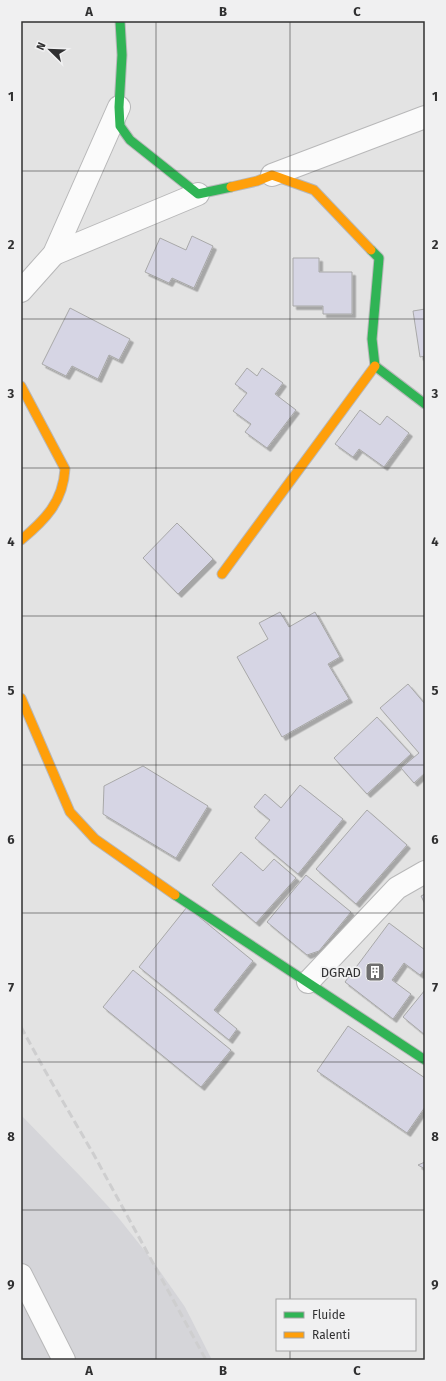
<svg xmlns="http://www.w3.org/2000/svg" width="446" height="1381" viewBox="0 0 446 1381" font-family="'Fira Sans',sans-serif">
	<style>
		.built { fill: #d5d5d9 }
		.building { fill: #d6d5e4; stroke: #a8a8a8; filter: url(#shadow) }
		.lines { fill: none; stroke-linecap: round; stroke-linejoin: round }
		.street-casing { stroke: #b8b8b9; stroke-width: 24 }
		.fast-casing { stroke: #b8b8b9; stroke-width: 11 }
		.slow-casing { stroke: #b8b8b9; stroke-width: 11 }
		.street { stroke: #fbfbfb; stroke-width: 22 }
		.fast { stroke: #30b455; stroke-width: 9 }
		.slow { stroke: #ff9f0a; stroke-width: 9 }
		.rail { stroke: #cececf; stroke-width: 3; stroke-dasharray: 8 4; stroke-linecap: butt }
		.grid { fill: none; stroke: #303031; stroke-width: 1; stroke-opacity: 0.55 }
		.labels { text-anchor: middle; stroke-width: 3.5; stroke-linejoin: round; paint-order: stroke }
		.poi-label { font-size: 13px; fill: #303031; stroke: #f0f0f1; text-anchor: end }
		.neatline { fill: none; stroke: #303031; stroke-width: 1.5 }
		.grid-label { font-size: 13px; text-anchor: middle; font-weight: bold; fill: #303031 }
	</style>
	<defs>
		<filter id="shadow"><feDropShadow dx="3.5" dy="3.5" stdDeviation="0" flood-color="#0004"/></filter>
	</defs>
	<rect width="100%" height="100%" fill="#e3e3e3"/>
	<path class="built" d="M21,1115L82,1178L117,1216L152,1260L185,1307L212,1360H21Z"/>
	<g class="building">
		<path d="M192,236L213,246L194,288L172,278L169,283L145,272L160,238L186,250Z"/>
		<path d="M293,258H319V272H352V314H323V306H293Z"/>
		<path d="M70,308L130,339L119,360L109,355L98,379L72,366L66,376L42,364Z"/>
		<path d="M425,309V356L420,357L413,311Z"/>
		<path d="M247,368L257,376L262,368L283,383L275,394L296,410L267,448L245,432L251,424L233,411L247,393L235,384Z"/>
		<path d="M360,410L380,425L387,416L409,433L384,467L359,449L353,457L335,444Z"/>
		<path d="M177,523L213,559L178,594L143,558Z"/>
		<path d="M280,612L289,627L315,612L340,657L328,664L349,699L282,737L237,657L268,639L259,623Z"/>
		<path d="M408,684L425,704V773L414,783L401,768L419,753L380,708Z"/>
		<path d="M377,717L411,754L367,794L334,758Z"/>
		<path d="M143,766L208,806L176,858L103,814L104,786Z"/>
		<path d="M300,785L343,819L298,874L255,838L270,820L254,807L265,794L281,808Z"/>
		<path d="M367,810L407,845L356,904L316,869Z"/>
		<path d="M241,852L263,871L274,859L296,878L256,923L212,885Z"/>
		<path d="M306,875L351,912L319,951L307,955L267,922Z"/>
		<path d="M425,894V904L421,896Z"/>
		<path d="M187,907L253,961L214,1010L237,1029L229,1040L139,967Z"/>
		<path d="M389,923L425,950V969L420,975L404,963L392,980L411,994L393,1019L345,982Z"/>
		<path d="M133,970L231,1050L201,1087L103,1007Z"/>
		<path d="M425,990V1035L403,1017Z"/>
		<path d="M348,1026L425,1078V1107L407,1133L317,1071Z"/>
		<path d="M425,1162V1169L418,1165Z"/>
	</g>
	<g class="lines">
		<defs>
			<g id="street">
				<path d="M272,175L425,117"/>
				<path d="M54,254L198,194"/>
				<path d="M21,291L54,254L119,107"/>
				<path d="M308,982L397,888L425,872"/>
				<path d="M21,1275L64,1360"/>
			</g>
			<g id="fast">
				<path d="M120,21L122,55L119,107L120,126L130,140L198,194L231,187"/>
				<path d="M371,250L379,258L372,339L375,366L425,404"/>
				<path d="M175,895L425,1060"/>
			</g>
			<g id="slow">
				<path d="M231,187L257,181L272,175L314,190L371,250"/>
				<path d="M21,386L65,469C63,502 45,520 21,540"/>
				<path d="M222,574L375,366"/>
				<path d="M21,698L70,812L95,839L175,895"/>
			</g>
		</defs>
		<use href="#street" class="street-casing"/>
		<use href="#fast" class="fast-casing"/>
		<use href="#slow" class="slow-casing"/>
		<use href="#street" class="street"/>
		<use href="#fast" class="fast"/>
		<use href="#slow" class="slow"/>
		<path class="rail" d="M21,1027L44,1069L94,1155L206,1360"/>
	</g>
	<path class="grid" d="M156,21V1360M290,21V1300M21,171H425M21,319H425M21,468H425M21,616H425M21,765H425M21,913H425M21,1062H425M21,1210H425M290,1350V1360"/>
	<defs>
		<symbol id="building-square" viewBox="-11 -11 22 22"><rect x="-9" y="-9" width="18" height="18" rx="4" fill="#6f6f6f" stroke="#f0f0f1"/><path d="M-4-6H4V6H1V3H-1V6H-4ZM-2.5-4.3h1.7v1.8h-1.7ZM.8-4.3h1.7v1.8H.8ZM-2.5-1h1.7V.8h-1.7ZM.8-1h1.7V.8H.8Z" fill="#fff"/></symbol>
	</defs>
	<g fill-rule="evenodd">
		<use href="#building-square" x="364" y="961" width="22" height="22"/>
	</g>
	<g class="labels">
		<g class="poi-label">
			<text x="361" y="977">DGRAD</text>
		</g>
	</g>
	<rect width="446" height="1381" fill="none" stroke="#f0f0f1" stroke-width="44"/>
	<rect x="276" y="1299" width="140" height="52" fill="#f0f0f1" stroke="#a3a3a4"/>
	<rect x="284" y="1312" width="20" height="6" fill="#30b455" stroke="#a3a3a4"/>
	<text x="312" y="1319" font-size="12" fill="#303031">Fluide</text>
	<rect x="284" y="1332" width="20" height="6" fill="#ff9f0a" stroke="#a3a3a4"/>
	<text x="312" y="1339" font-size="12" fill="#303031">Ralenti</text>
	<g transform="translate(50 50) rotate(293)" stroke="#f0f0f1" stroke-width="3" paint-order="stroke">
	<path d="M0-3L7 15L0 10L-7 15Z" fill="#303031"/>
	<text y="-6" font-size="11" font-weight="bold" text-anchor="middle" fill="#303031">N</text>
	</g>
	<rect x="22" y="22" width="402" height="1337" class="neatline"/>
	<g class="grid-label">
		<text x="89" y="16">A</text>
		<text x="223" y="16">B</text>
		<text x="357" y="16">C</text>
		<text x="11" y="101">1</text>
		<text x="435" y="101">1</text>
		<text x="11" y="249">2</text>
		<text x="435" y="249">2</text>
		<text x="11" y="398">3</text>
		<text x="435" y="398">3</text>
		<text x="11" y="546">4</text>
		<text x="435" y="546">4</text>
		<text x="11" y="695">5</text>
		<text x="435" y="695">5</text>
		<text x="11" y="844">6</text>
		<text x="435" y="844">6</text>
		<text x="11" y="992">7</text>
		<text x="435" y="992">7</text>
		<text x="11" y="1141">8</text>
		<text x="435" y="1141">8</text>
		<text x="11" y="1289">9</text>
		<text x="435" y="1289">9</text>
		<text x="89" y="1375">A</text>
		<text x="223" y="1375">B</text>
		<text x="357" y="1375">C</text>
	</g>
</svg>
